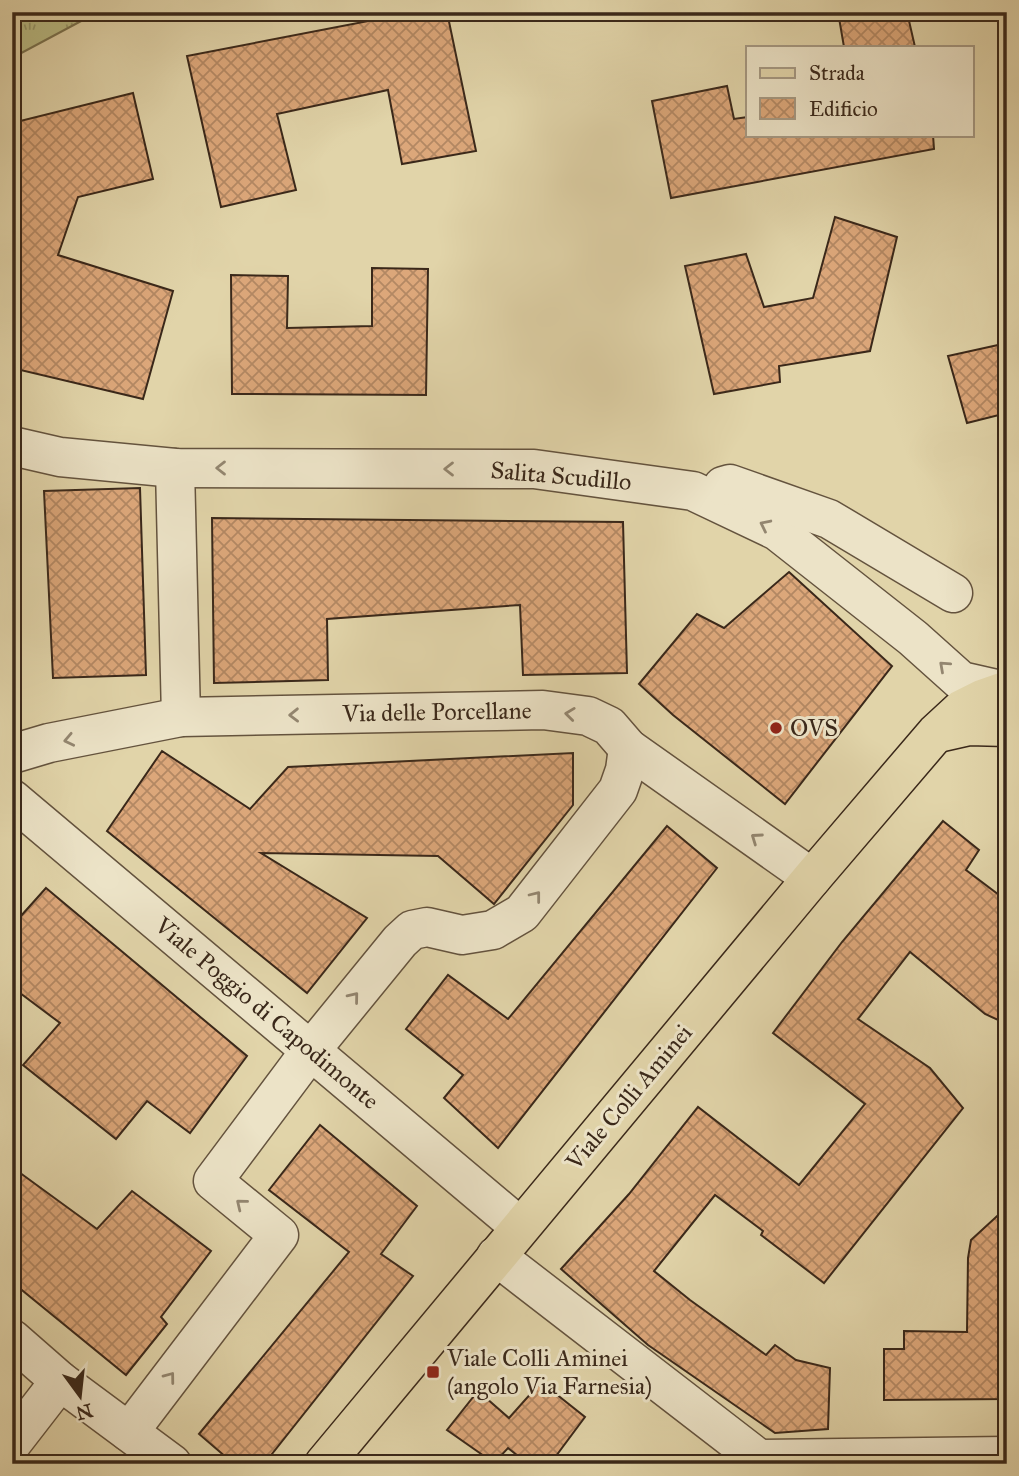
<svg xmlns="http://www.w3.org/2000/svg" width="1019" height="1476" viewBox="0 0 1019 1476" font-family="'IM FELL Great Primer',serif">
	<style>
		.grass { fill: url(#grass-tufts); stroke: #7a724f; stroke-width: 2 }
		.building { fill: url(#building-cross-hatch); stroke: #3a281a; stroke-width: 2 }
		.lines { fill: none; stroke-linecap: round; stroke-linejoin: round }
		.minor-casing { stroke: #64533e; stroke-width: 41 }
		.major-casing { stroke: #3a281a; stroke-width: 41 }
		.minor { stroke: #ece3c7; stroke-width: 38 }
		.major { stroke: #e1d4a9; stroke-width: 38 }
		.oneway { stroke: #938670 }
		.poi-dot { fill: #8f2418; stroke: #ece3c7; stroke-width: 2.5 }
		.labels { text-anchor: middle; stroke-width: 6; stroke-linejoin: round; paint-order: stroke }
		.street-label { font-size: 24px; fill: #3a281a; stroke: #ece3c7 }
		.poi-label { font-size: 24px; fill: #3a281a; stroke: #ece3c7; text-anchor: start }
	</style>
	<defs>
		<pattern id="grass-tufts" width="24" height="20" patternUnits="userSpaceOnUse" patternTransform="scale(1.75)"><rect width="24" height="20" fill="#b9bb84"/><path d="M3 7l-1-3M5 7V3M7 7l1-3M15 17l-1-3M17 17v-4M19 17l1-3" fill="none" stroke="#97986b"/></pattern>
		<pattern id="building-cross-hatch" width="8" height="8" patternUnits="userSpaceOnUse" patternTransform="scale(1.75)"><rect width="8" height="8" fill="#dca77a"/><path d="M0 0l8 8M0 8l8-8" fill="none" stroke="#b38863"/></pattern>
	</defs>
	<rect width="100%" height="100%" fill="#e1d4a9"/>
	<filter id="stains"><feTurbulence type="fractalNoise" baseFrequency=".00286" numOctaves="4"/><feColorMatrix values="0 0 0 0 .2 0 0 0 0 .09 0 0 0 0 .02 0 0 0 .5 -.17"/></filter>
	<radialGradient id="worn" r=".72"><stop offset=".6" stop-color="#630" stop-opacity="0"/><stop offset="1" stop-color="#630" stop-opacity=".3"/></radialGradient>
	<path class="grass" d="M12,12H98L12,58Z"/>
	<g class="building">
		<path d="M415,12H447L476,151L402,164L388,90L277,114L296,190L221,207L187,56Z"/>
		<path d="M838,12H907L915,47H844Z"/>
		<path d="M727,86L734,119L748,117V135H933L934,149L671,198L652,101Z"/>
		<path d="M133,93L153,179L78,197L58,255L173,291L143,399L12,368V123Z"/>
		<path d="M835,217L897,237L870,351L779,366L780,382L714,394L685,266L746,254L764,307L813,298Z"/>
		<path d="M372,268L428,269L426,395L232,394L231,275L288,276L287,328L372,326Z"/>
		<path d="M1007,343V413L967,423L948,356Z"/>
		<path d="M140,488L146,675L53,678L44,491Z"/>
		<path d="M212,518L623,522L627,673L523,675L520,605L327,619L328,680L214,683Z"/>
		<path d="M789,572L892,666L785,804L673,715L639,684L697,614L724,628Z"/>
		<path d="M162,751L250,809L288,767L573,753V805L494,904L438,856L261,853L367,918L307,993L107,831Z"/>
		<path d="M943,821L979,850L966,870L1007,901V1024L985,1014L910,952L858,1019L930,1068L963,1108L824,1283L761,1235L763,1231L715,1195L654,1271L690,1300L766,1355L775,1345L796,1360L830,1368L828,1429L775,1433L648,1345L561,1269L629,1194L698,1107L799,1185L865,1104L773,1033L842,942Z"/>
		<path d="M667,826L717,868L498,1148L444,1098L463,1075L406,1029L448,975L508,1019Z"/>
		<path d="M46,888L247,1056L190,1133L147,1101L116,1139L23,1065L60,1023L12,987V926Z"/>
		<path d="M320,1125L417,1206L381,1254L413,1276L264,1464H234L199,1434L349,1252L269,1190Z"/>
		<path d="M12,1167L97,1229L132,1191L211,1251L161,1317L167,1324L126,1375L12,1282Z"/>
		<path d="M1007,1207V1399L884,1400V1349H904V1331L967,1332L968,1258L971,1240Z"/>
		<path d="M541,1382L585,1417L550,1464H528L508,1448L494,1463L447,1430L478,1391L509,1418Z"/>
	</g>
	<g class="lines">
		<defs>
			<g id="minor">
				<path d="M12,446L60,457L175,468L534,469L693,491L777,531L913,638L961,681L1005,691"/>
				<path d="M175,468L181,717"/>
				<path d="M723,486L730,484L829,519L953,593"/>
				<path d="M12,754L49,743L181,717L543,710L588,716L609,726L628,748L812,878"/>
				<path d="M12,799L520,1227"/>
				<path d="M496,1256L759,1459L1007,1456"/>
				<path d="M12,1339L60,1381L172,1464"/>
				<path d="M129,1432L279,1235L213,1181L311,1050L400,941L412,930L427,927L462,935L493,930L522,913L618,790L625,770L628,748"/>
				<path d="M12,1443L60,1381"/>
			</g>
			<g id="major">
				<path d="M938,733L969,726L1007,727"/>
				<path d="M324,1464L812,878L936,733L962,709L982,699L1005,691"/>
			</g>
		</defs>
		<use href="#minor" class="minor-casing"/>
		<use href="#major" class="major-casing"/>
		<use href="#minor" class="minor"/>
		<use href="#major" class="major"/>
	</g>
	<defs><path id="oneway-chevron" d="M-2-3.5L2.5 0L-2 3.5" fill="none" stroke-width="1.6" stroke-linecap="round" stroke-linejoin="round" transform="scale(1.75)"/></defs>
	<g class="oneway">
		<use href="#oneway-chevron" transform="translate(221 468) rotate(-180)"/>
		<use href="#oneway-chevron" transform="translate(449 469) rotate(-180)"/>
		<use href="#oneway-chevron" transform="translate(765 525) rotate(-154)"/>
		<use href="#oneway-chevron" transform="translate(944 666) rotate(-138)"/>
		<use href="#oneway-chevron" transform="translate(570 714) rotate(-173)"/>
		<use href="#oneway-chevron" transform="translate(294 715) rotate(179)"/>
		<use href="#oneway-chevron" transform="translate(69 740) rotate(168)"/>
		<use href="#oneway-chevron" transform="translate(756 838) rotate(-145)"/>
		<use href="#oneway-chevron" transform="translate(536 896) rotate(-52)"/>
		<use href="#oneway-chevron" transform="translate(354 997) rotate(-51)"/>
		<use href="#oneway-chevron" transform="translate(241 1204) rotate(-141)"/>
		<use href="#oneway-chevron" transform="translate(170 1377) rotate(-53)"/>
	</g>
	<g class="poi-dot">
		<circle cx="776" cy="728" r="7"/>
		<rect x="426" y="1365" width="14" height="14" rx="3.5"/>
	</g>
	<g class="labels">
		<g class="street-label">
			<text transform="translate(561 476) rotate(5)" y="8">Salita Scudillo</text>
			<text transform="translate(437 712) rotate(-1)" y="8">Via delle Porcellane</text>
			<text transform="translate(267 1013) rotate(40)" y="8">Viale Poggio di Capodimonte</text>
			<text transform="translate(629 1097) rotate(-50)" y="8">Viale Colli Aminei</text>
		</g>
		<g class="poi-label">
			<text x="790" y="736">OVS</text>
			<text x="447" y="1366">Viale Colli Aminei<tspan x="447" dy="28">(angolo Via Farnesia)</tspan></text>
		</g>
	</g>
	<rect width="1019" height="1476" fill="none" stroke="#e1d4a9" stroke-width="42"/>
	<rect x="14" y="14" width="991" height="1448" fill="none" stroke="#3a281a" stroke-width="3.5"/>
	<rect x="21" y="21" width="977" height="1434" fill="none" stroke="#3a281a" stroke-width="2"/>
	<rect x="746" y="46" width="228" height="91" fill="#ece3c7" stroke="#a59882" stroke-width="2"/>
	<rect x="760" y="68" width="35" height="10" fill="#e1d4a9" stroke="#a59882" stroke-width="2"/>
	<text x="809" y="80" font-size="21" fill="#3a281a">Strada</text>
	<rect x="760" y="98" width="35" height="21" fill="url(#building-cross-hatch)" stroke="#a59882" stroke-width="2"/>
	<text x="809" y="116" font-size="21" fill="#3a281a">Edificio</text>
	<g transform="translate(80 1396) rotate(165)" stroke="#ece3c7" stroke-width="5" paint-order="stroke">
	<path d="M0-5L12 26L0 18L-12 26Z" fill="#3a281a"/>
	<text y="-10" font-size="19" font-weight="bold" text-anchor="middle" fill="#3a281a">N</text>
	</g>
	<rect width="100%" height="100%" filter="url(#stains)"/>
	<rect width="100%" height="100%" fill="url(#worn)"/>
</svg>
